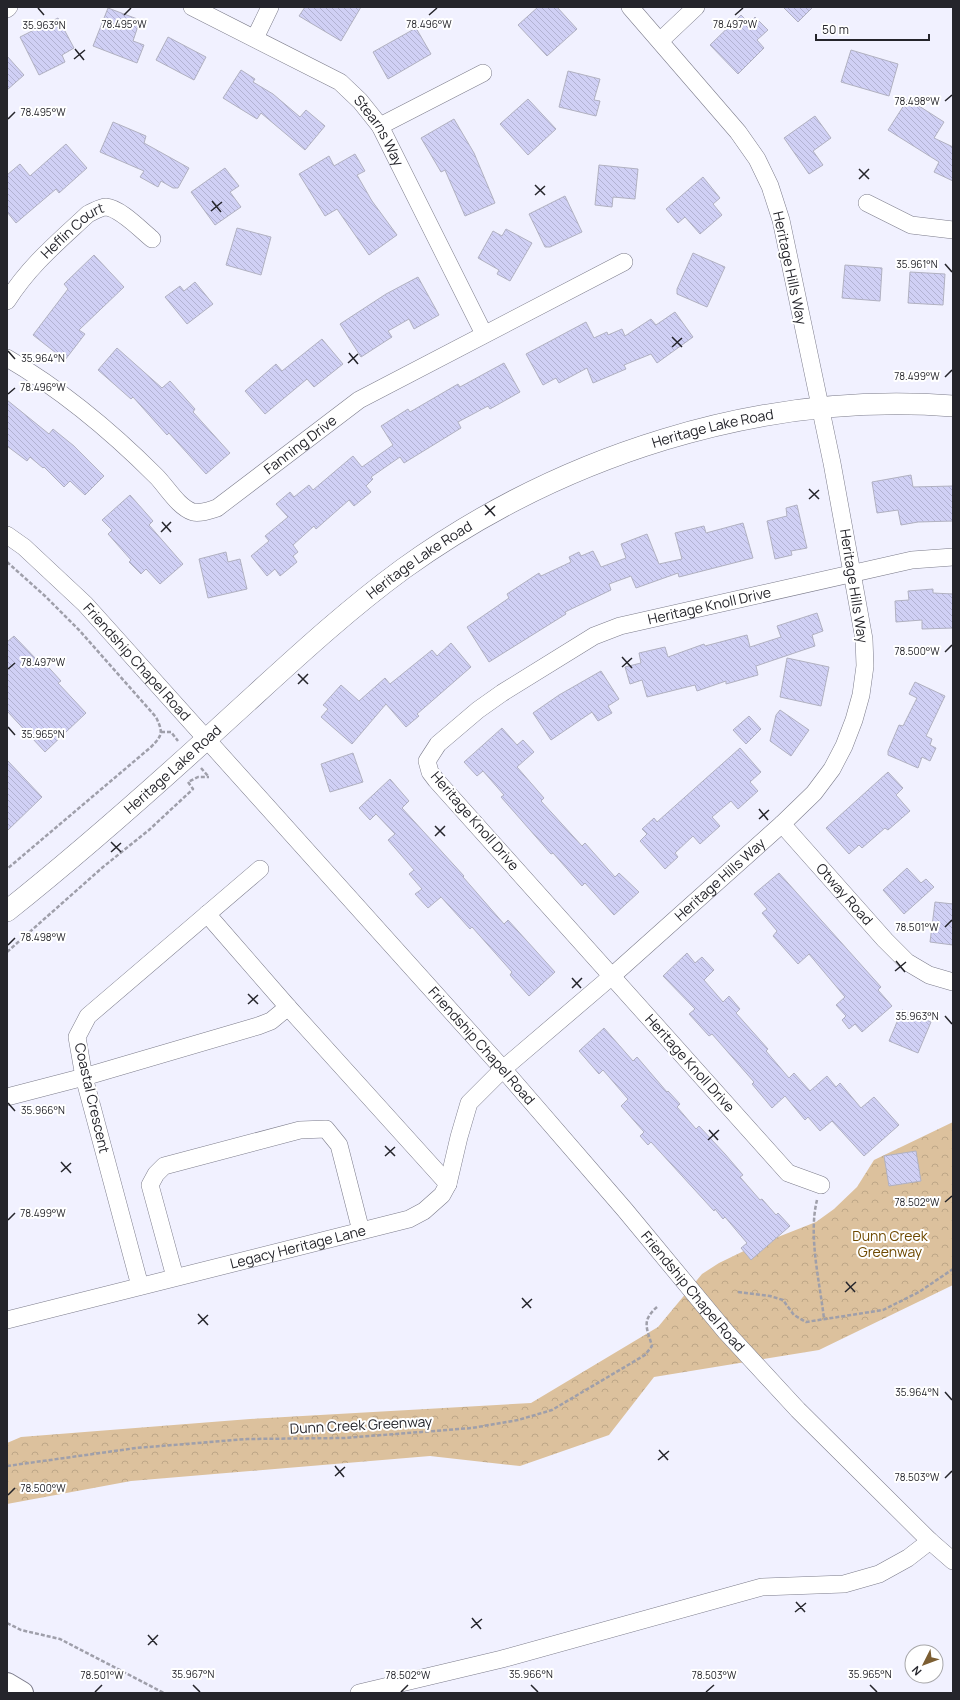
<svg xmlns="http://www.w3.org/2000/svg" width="960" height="1700" viewBox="0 0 960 1700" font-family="Manrope,sans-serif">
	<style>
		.park { fill: url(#park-crowns) }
		.building { fill: url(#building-back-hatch); stroke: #b1b1c1 }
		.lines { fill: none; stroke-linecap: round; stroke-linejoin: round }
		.minor-casing { stroke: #7c7c8b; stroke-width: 18 }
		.major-casing { stroke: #7c7c8b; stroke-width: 22 }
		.highway-casing { stroke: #7c7c8b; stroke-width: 24 }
		.path { stroke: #9f9faa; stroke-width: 2.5; stroke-dasharray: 4 2; stroke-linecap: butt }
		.minor { stroke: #fff; stroke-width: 17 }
		.major { stroke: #fff; stroke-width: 21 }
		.highway { stroke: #fff; stroke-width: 22 }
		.ticks { fill: none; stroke: #25252b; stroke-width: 1.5 }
		.labels { text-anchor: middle; stroke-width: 4; stroke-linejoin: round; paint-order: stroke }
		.street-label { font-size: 14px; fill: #25252b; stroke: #fff }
		.park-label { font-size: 14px; fill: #6e4900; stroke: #fff }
		.ticks-label { font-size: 10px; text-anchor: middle; fill: #25252b; stroke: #fff; stroke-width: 4; stroke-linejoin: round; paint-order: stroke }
	</style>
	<defs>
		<pattern id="park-crowns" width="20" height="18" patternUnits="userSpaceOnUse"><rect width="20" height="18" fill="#dcc19d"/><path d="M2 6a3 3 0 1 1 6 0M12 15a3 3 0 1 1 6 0" fill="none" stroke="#bda687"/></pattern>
		<pattern id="building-back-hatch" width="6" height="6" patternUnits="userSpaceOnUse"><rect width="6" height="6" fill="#d0d0f5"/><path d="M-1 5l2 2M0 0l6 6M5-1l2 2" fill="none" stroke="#b2b2d2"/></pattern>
	</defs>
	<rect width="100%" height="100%" fill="#f1f1ff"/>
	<path class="park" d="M953,1122V1285L819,1350L654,1377L609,1435L520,1466L430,1456L131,1481L7,1504V1443L21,1437L250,1419L531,1403L658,1327L702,1274L719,1263L750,1248L816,1222L834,1209L857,1187L874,1160Z"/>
	<g class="building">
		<path d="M305,7H361L341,41L299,16Z"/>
		<path d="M538,7H557L577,29L547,56L518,25Z"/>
		<path d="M783,7H813L798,22Z"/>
		<path d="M108,8L140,20L133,41L144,45L137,63L93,46Z"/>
		<path d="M741,15L749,23L755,17L768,30L757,40L764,48L738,74L710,45Z"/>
		<path d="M58,18L74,48L62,55L65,62L39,75L20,37Z"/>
		<path d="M416,28L431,54L388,79L373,52Z"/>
		<path d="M168,37L206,57L194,80L156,60Z"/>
		<path d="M851,50L898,64L889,96L841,82Z"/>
		<path d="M7,56L24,75L7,90Z"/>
		<path d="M241,70L255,79L253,82L273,94L300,117L306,110L325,126L305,150L261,113L257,119L223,98Z"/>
		<path d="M568,71L600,79L594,100L600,101L596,116L559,107Z"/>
		<path d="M528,99L556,129L528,155L500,124Z"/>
		<path d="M908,99L944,122L934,138L953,147V181L934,172L939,162L888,130Z"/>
		<path d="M815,116L831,138L813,151L823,165L809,174L784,138Z"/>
		<path d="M454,119L474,153L495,203L465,216L445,170L441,172L421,138Z"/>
		<path d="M113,122L146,136L144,143L189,168L178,188H173L161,181L158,187L140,177L144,171L100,152Z"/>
		<path d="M66,144L87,168L59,193L56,189L16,223L7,212V175L20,164L30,176Z"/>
		<path d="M355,154L365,171L357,175L372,201L397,235L369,255L337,209L325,216L299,174L329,156L334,166Z"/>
		<path d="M599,165L638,169L635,199L613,197L612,207L595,205Z"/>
		<path d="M225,168L239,186L230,192L241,207L215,225L191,192Z"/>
		<path d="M703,177L720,198L713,204L722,215L700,234L685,217L678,223L666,209Z"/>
		<path d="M565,196L582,232L550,247H545L529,214Z"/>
		<path d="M237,228L271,237L261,275L226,265Z"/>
		<path d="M506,229L532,243L510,281L497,274L499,270L478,258L493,231L502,236Z"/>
		<path d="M693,253L725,267L707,307L677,294V289Z"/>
		<path d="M94,255L124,287L79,330L85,334L65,360L33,335L68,289L64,284Z"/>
		<path d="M845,265L882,268L880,301L842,298Z"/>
		<path d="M910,272L945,274L943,305L908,303Z"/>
		<path d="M418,277L439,315L414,329L409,319L388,331L392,337L361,357L340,324L386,294Z"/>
		<path d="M195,282L213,304L187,324L165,297L180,286L184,291Z"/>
		<path d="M675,312L693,337L657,363L651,354L624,365L626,369L593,383L587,368L559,383L556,378L543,385L526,354L586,322L594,338L607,332L608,335L622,329L625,336L651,319L656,325Z"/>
		<path d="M322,339L343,364L314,387L307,379L265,414L245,391L276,364L282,371Z"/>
		<path d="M117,348L162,388L170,381L195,409L193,412L230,453L206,474L169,433L167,435L133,397L131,399L98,370Z"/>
		<path d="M504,363L520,392L490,409L488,406L458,422L461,428L404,463L400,457L371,477L373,479L366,486L371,492L354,506L349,500L316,529L314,526L293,545L298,552L293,556L297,562L280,576L275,569L267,576L251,556L269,541L265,536L288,517L276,504L290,492L294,497L309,485L313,490L353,456L362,467L393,445L381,426L408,409L410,412L458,384L460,387Z"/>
		<path d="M7,400L49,434L53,429L74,446L104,476L85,495L70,481L64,487L44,467L43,468L30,457L27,461L7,446Z"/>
		<path d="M911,475L913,487L953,486V521L918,522L901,525L898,510L877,513L872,482Z"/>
		<path d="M130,495L153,521L149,525L183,564L160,584L146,569L141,574L129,562L131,560L108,534L112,530L102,520Z"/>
		<path d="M797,505L807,548L791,551L792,555L775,559L767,521L787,516L786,508Z"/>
		<path d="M743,523L753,558L679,577L678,573L636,588L631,576L609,584L611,590L565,612L566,614L489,662L467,627L509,598L507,594L539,573L541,576L571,562L569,557L579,552L581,556L593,551L601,567L626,558L621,544L647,534L659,564L682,559L675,533L704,526L706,533Z"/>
		<path d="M226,552L228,562L240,559L247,589L208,598L199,559Z"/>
		<path d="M933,589V593L953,594V628L922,629V620L896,622L895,601L909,600L908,591Z"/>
		<path d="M817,613L823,631L812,635L815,646L756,666L758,675L726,684V681L697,691L695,685L647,697L642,680L630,684L625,667L641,663L639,653L665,647L668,657L704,644L705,646L747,635L750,647L781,637L777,626Z"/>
		<path d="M14,636L38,661L41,659L61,681L58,683L86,713L45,752L7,711V642Z"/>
		<path d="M451,643L471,667L417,714L419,716L406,727L386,704L352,744L321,717L328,709L323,705L341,685L359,701L385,678L390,684L432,650L437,656Z"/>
		<path d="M787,658L829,667L821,706L780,697Z"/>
		<path d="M601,671L619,699L608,706L612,713L598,721L592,712L551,740L533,713L559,695Z"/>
		<path d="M915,682L945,696L926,736L932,739L930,745L936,748L930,761L922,757L918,768L888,755V751L899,725L903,726L917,698L909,694Z"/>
		<path d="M780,710L809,730L791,756L770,741L776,715Z"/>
		<path d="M749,716L761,729L746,744L733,730Z"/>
		<path d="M502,728L517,745L523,740L534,752L517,767L544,798L541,801L582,846L585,843L615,877L619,873L639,892L614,915L585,883L582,886L553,853L551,854L501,797L504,795L483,771L477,776L464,762Z"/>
		<path d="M740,748L761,772L750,782L758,791L738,809L731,801L712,817L720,826L700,844L693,836L675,853L678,857L665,869L640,841L647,834L642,829L654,818L657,822Z"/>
		<path d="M353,753L363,782L330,792L321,764Z"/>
		<path d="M7,760L42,797L7,831Z"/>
		<path d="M888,772L903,788L896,795L910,811L888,830L885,828L862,848L859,845L849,854L826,828Z"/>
		<path d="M390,779L409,801L402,808L464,876L463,877L504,924L508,920L555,972L529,996L510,975L512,972L472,927L470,929L441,897L428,908L415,894L422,889L409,874L414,870L388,840L395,834L376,814L370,820L359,808Z"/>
		<path d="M907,868L921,883L926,879L934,887L904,914L883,890Z"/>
		<path d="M779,873L881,987L878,990L892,1006L862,1032L855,1024L849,1029L842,1020L846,1016L836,1005L845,997L809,954L798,964L773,936L777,931L762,913L767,909L754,894Z"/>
		<path d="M935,902L953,904V945L930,942Z"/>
		<path d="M687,953L695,963L702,957L714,970L704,980L723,1002L729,996L740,1009L736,1013L768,1049L766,1051L789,1078L794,1073L810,1091L827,1076L836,1087L840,1083L861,1108L874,1097L899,1125L864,1156L832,1121L820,1131L808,1117L805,1120L785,1096L772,1108L752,1084L754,1082L712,1034L709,1036L689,1014L695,1009L663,976Z"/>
		<path d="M902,1010L931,1022L918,1053L889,1041Z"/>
		<path d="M604,1028L633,1061L637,1057L667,1092L668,1091L680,1104L677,1107L696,1129L699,1126L725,1154L743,1175L740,1177L760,1200L762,1199L776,1215L778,1213L790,1226L751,1260L741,1248L747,1243L725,1217L723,1219L715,1209L714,1211L651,1142L648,1145L640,1136L644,1132L621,1106L628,1099L603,1070L599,1074L579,1051Z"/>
		<path d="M916,1151L921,1181L889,1186L884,1156Z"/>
	</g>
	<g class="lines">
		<defs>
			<g id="minor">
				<path id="s1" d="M192,7L340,82L360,101L380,126L484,334"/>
				<path d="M7,9L9,7"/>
				<path d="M255,38L270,7"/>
				<path d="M660,41L696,7"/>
				<path d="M380,126L483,73"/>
				<path d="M867,203L911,225L953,230"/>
				<path id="s2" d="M7,301C30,265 57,243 88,214C93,212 100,207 106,207C120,208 141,230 152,239"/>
				<path id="s3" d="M7,358C62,390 111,431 156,476C167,487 178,507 193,512C201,514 210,510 217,508L359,400L624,262"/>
				<path id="s4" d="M7,535L24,547L85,604L503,1069L625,1210L726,1332L798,1410L930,1541L953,1561"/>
				<path id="s5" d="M782,824L885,940L907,962L929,975L953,982"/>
				<path d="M207,914L288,1007L448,1184"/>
				<path d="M7,1097L84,1077L258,1026L271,1021L288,1007"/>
				<path id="s6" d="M821,1185L788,1173L436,780L430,772L427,761L438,744L478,710L502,693L594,636L620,626L912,560L953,557"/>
				<path d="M175,1277L150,1185L156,1174L164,1166L300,1130L326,1129L339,1145L361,1231"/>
				<path d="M140,1286L84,1077L77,1037L88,1016L260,869"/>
				<path id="s7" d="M7,1320L409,1219L424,1211L442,1195L448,1184L459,1137L469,1103L503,1069L612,976L782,824L814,793L832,769L844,746L854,720L861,695L865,666L864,639L832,463L781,220L770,186L757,159L738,132L630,7"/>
				<path d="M359,1693L502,1659L762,1587L844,1584L879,1574L908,1558L930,1541"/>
			</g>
			<g id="major">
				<path id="s8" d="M7,911C85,849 160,782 234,714C289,664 343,613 403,569C560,456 759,391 953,406"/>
			</g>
			<path id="highway" d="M7,1684L22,1693"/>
		</defs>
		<use href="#minor" class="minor-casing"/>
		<use href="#major" class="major-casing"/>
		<use href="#highway" class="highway-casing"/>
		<g class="path">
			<path d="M7,562L45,596L79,630L156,717C163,732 163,735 151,747L7,869"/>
			<path d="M161,732H171L178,741"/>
			<path d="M201,768L208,776"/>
			<path d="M7,952L103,867L149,830L193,789L188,782L198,777H209"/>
			<path d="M817,1200C808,1236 820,1283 824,1319"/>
			<path d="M738,1292L770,1296L783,1300L794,1315L806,1322L883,1310L919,1292L953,1269"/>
			<path d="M7,1466L136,1448L247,1439L344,1438L472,1428L518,1420L552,1410L645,1355L652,1346C647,1328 641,1321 657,1307"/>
			<path d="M7,1623L21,1630L60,1639L164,1693"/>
		</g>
		<use href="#minor" class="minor"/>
		<use href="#major" class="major"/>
		<use href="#highway" class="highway"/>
	</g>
	<path class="ticks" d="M38,8L44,15M124,15L131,8M429,15L437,8M735,15L743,8M75,49L84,60M74,59L85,50M945,101L952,95M8,119L15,112M859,169L869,179M859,179L869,169M535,185L545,195M535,195L545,186M212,201L221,212M211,211L222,202M945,264L952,272M672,337L682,347M672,347L682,338M8,351L15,359M349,353L358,364M348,363L358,354M945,377L952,370M8,394L15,388M809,489L819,499M809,499L819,490M485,505L495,516M485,515L495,506M162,522L171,532M161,532L171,522M945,652L952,645M622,657L632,668M622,667L632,658M8,669L15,663M298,674L308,684M298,684L308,674M8,727L15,735M759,809L768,820M759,819L769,810M435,826L445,836M435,836L445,826M111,842L121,852M111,852L121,843M945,927L952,920M8,945L15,938M896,961L905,972M895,971L906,962M572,978L581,988M572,988L582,978M248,994L258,1004M248,1004L258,995M945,1016L952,1024M8,1103L15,1111M709,1130L718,1140M708,1140L719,1130M385,1146L395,1156M385,1156L395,1147M61,1162L71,1173M61,1172L71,1163M945,1202L952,1196M8,1220L15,1213M846,1282L855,1292M845,1292L856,1282M522,1298L531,1308M522,1308L532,1299M198,1314L208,1325M198,1324L208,1315M945,1392L952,1400M659,1450L668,1460M658,1460L669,1451M335,1466L344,1477M335,1476L345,1467M945,1478L952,1471M8,1495L15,1488M796,1602L805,1612M795,1612L806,1603M472,1618L481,1629M471,1628L482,1619M148,1635L157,1645M148,1645L158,1635M193,1685L200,1692M531,1685L538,1692M870,1685L877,1692M95,1692L102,1685M401,1692L408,1685M706,1692L714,1685"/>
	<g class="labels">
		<g class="street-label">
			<text dy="5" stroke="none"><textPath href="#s1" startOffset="229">Stearns Way</textPath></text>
			<text dy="5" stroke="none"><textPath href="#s2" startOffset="97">Heflin Court</textPath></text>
			<text transform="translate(790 268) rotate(78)" y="5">Heritage Hills Way</text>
			<text dy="5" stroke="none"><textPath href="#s8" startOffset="866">Heritage Lake Road</textPath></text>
			<text dy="5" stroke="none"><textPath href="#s3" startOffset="372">Fanning Drive</textPath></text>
			<text dy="5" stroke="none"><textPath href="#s8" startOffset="542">Heritage Lake Road</textPath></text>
			<text transform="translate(854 586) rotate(81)" y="5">Heritage Hills Way</text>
			<text dy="5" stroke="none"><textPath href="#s6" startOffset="914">Heritage Knoll Drive</textPath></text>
			<text dy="5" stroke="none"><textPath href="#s4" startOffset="182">Friendship Chapel Road</textPath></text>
			<text dy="5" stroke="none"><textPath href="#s8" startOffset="218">Heritage Lake Road</textPath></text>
			<text transform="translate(475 821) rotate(49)" y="5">Heritage Knoll Drive</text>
			<text dy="5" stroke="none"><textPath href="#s7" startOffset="888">Heritage Hills Way</textPath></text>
			<text dy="5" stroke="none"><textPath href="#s5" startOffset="94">Otway Road</textPath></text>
			<text dy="5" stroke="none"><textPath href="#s4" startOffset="698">Friendship Chapel Road</textPath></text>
			<text transform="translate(690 1063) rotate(48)" y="5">Heritage Knoll Drive</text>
			<text transform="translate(92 1098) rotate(77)" y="5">Coastal Crescent</text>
			<text dy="5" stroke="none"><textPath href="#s7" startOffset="300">Legacy Heritage Lane</textPath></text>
			<text dy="5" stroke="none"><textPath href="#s4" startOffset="1022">Friendship Chapel Road</textPath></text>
			<text transform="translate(361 1425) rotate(-3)" y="5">Dunn Creek Greenway</text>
		</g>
		<g class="park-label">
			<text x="890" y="1241">Dunn Creek<tspan x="890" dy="16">Greenway</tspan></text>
		</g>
	</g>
	<g class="ticks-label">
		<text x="124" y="28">78.495°W</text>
		<text x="429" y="28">78.496°W</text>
		<text x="735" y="28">78.497°W</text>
		<text x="44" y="29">35.963°N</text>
		<text x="917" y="105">78.498°W</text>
		<text x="43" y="116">78.495°W</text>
		<text x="917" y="268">35.961°N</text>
		<text x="43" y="362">35.964°N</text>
		<text x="917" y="380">78.499°W</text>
		<text x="43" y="391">78.496°W</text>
		<text x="917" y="655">78.500°W</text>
		<text x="43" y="666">78.497°W</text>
		<text x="43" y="738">35.965°N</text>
		<text x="917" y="931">78.501°W</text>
		<text x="43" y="941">78.498°W</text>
		<text x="917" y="1020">35.963°N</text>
		<text x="43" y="1114">35.966°N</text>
		<text x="917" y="1206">78.502°W</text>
		<text x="43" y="1217">78.499°W</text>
		<text x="917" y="1396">35.964°N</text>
		<text x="917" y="1481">78.503°W</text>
		<text x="43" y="1492">78.500°W</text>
		<text x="193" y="1678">35.967°N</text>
		<text x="531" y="1678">35.966°N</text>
		<text x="870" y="1678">35.965°N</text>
		<text x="102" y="1679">78.501°W</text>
		<text x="408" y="1679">78.502°W</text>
		<text x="714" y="1679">78.503°W</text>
	</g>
	<rect width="960" height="1700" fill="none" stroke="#25252b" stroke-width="16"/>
	<g transform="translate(924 1664) rotate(228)"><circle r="19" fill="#ffffff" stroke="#a8a8aa"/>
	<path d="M0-3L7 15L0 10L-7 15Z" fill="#7c5e32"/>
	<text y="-6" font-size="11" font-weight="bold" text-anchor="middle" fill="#25252b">N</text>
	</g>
	<path d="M816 34v6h113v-6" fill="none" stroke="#25252b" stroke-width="2"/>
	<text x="822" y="34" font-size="12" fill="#25252b" stroke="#ffffff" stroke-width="3" paint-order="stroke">50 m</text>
</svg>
